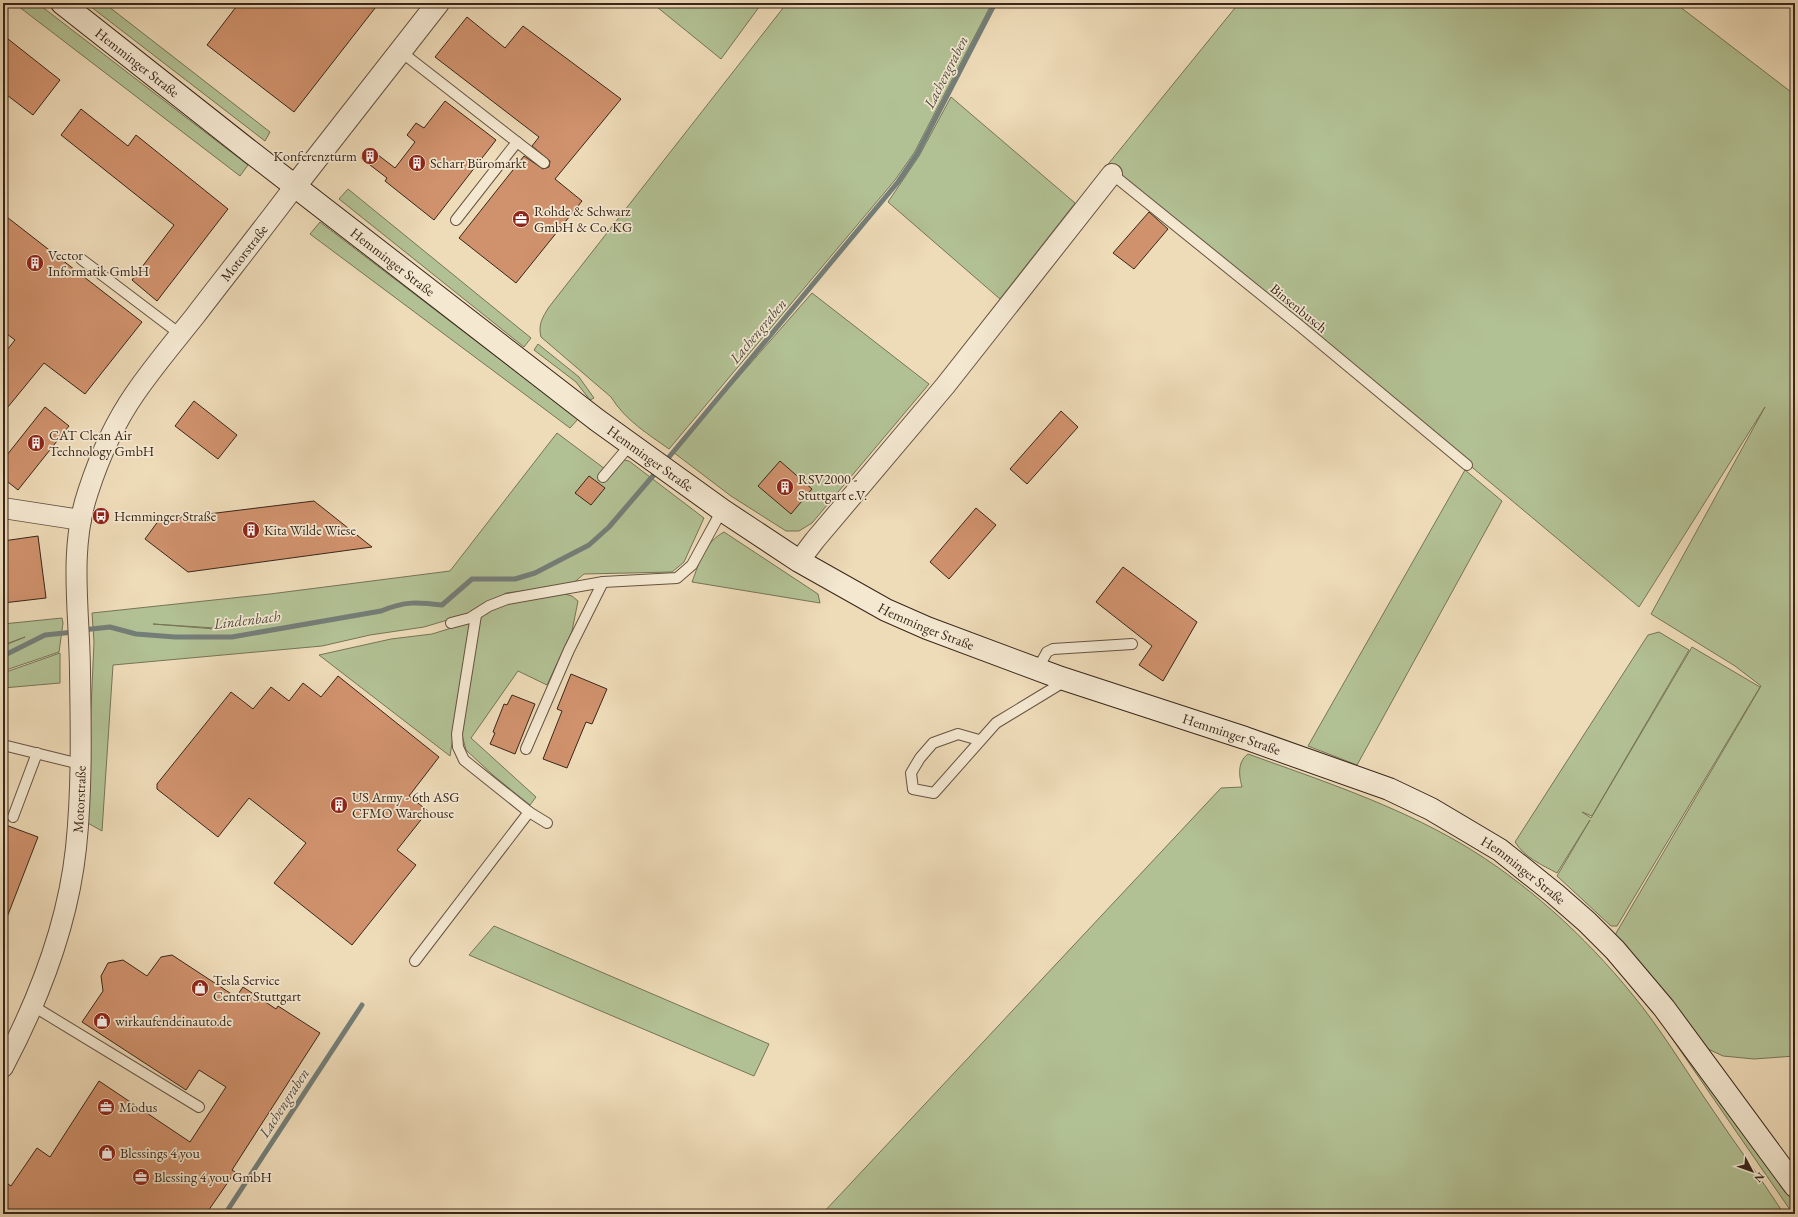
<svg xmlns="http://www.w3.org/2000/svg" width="1798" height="1217" viewBox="0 0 1798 1217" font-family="'EB Garamond',serif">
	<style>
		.green { fill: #b2c194; stroke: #767457; fill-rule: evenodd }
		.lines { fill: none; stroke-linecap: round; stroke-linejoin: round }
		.stream { stroke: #747e78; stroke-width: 5 }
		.building { fill: #d0926d; stroke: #39261a }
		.service-casing { stroke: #665342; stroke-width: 12 }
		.minor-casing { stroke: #665342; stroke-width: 22 }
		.tertiary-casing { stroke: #665342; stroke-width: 24 }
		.secondary-casing { stroke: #39261a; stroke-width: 24 }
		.service { stroke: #f4e8d1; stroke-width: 10 }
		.minor { stroke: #f4e8d1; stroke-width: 20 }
		.tertiary { stroke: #f4e8d1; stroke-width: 22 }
		.secondary { stroke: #f4e8d1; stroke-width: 22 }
		.labels { text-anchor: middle; stroke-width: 3.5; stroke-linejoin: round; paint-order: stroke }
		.street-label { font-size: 14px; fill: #39261a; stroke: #f4e8d1 }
		.poi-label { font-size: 14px; fill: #39261a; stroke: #f4e8d1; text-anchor: start }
		.water-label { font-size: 15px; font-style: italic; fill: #524b41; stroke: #f4e8d1 }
	</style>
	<rect width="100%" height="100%" fill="#eedbb8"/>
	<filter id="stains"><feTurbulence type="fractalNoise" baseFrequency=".005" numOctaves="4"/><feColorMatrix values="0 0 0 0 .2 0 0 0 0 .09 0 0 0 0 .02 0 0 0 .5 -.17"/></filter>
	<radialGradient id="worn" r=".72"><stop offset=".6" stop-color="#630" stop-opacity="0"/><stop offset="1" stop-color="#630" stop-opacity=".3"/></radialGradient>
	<g class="green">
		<path d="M14,3H37L248,165L240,176Z"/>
		<path d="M86,3H104L270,132L265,141Z"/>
		<path d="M652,3H762L721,59Z"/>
		<path d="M787,3H992L914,153L895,180L669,449C648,434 625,420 611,397L541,337C538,325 542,318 549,307Z"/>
		<path d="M1239,3H1675L1795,95V1056L1754,1059L1723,1056L1706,1048L1615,935L1761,686L1735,666L1651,614L1765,407L1639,607L1430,432L1105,168Z"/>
		<path d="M951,97L1075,203L1000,299L888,202L919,156Z"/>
		<path d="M348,189L531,338L524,347L339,199Z"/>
		<path d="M320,222L578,419L570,428L310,234Z"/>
		<path d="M812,293L929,384L812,523L799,531H786L731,496L673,452Z"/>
		<path d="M538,344L579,377L594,398L590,400L576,382L534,350Z"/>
		<path d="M557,433L609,472L624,460L629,461L704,518L684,562L672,572L584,574L571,585L506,593L471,613L424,627L370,635L322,646L113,665L102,831L86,822L94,642L92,613L270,594L450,571ZM277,618L215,629L153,624L215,628Z"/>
		<path d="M1465,470L1502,501L1357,765L1308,746Z"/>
		<path d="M724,532L818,594L820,603L692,582C700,561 704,543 724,532Z"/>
		<path d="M565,594L572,596L578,601L572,631L547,685L518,671L471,738L536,797L530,805L494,776L466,750L462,735L479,616L508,603Z"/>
		<path d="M62,618L63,623L59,652L3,671V646L25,637L3,645V624Z"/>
		<path d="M471,622L450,756L319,655L391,639L432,634Z"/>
		<path d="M1659,632L1689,650L1592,816L1582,812L1591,818L1692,647L1760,687L1617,926H1611L1557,876L1590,820L1557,873C1542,865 1524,857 1515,842L1648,635Z"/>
		<path d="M60,653V683L3,688V673Z"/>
		<path d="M1248,754C1320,780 1393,804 1460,843C1525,881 1585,936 1632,994C1661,1029 1684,1068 1710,1106C1734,1142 1760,1177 1784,1214H822L1221,788L1242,787C1239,776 1237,762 1248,754Z"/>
		<path d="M494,926L769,1044L754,1076L469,955Z"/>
		<path d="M1660,1017L1795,1202V1214H1793L1669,1034Z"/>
	</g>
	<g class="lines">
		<g class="stream">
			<path d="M664,463L898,182L917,154L995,3"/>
			<path d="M82,630L110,627L136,634L175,637H232L381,611C405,601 418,602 442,605L472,579H515L535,573L589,545L609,527L658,470"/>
			<path d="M3,656L45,635L74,632"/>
			<path d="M225,1214L362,1005"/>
		</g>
	</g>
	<g class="building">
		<path d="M239,3H379L294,112L207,45Z"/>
		<path d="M467,17L505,48L523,26L621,99L555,179L582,201L516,283L459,238L524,156L543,169L549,167L550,161L532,146L539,137L435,57Z"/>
		<path d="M3,35L60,80L33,115L3,92Z"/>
		<path d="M445,101L496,140L434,220L385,181L387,178L361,158L369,148L395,168L415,142L407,135L416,123L424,128Z"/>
		<path d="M81,109L128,146L136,135L228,209L157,301L132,280L174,225L61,135Z"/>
		<path d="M1149,212L1168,229L1134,269L1113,253Z"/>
		<path d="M3,214L142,322L85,394L44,363L3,413V355L15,340L3,331Z"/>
		<path d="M194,401L237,435L218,459L175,426Z"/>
		<path d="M45,407L69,426L18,490L3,478V460Z"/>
		<path d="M1061,411L1078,427L1027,484L1010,469Z"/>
		<path d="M780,461L812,489L791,514L758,486Z"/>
		<path d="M589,476L605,488L591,505L575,493Z"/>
		<path d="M314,501L372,547L188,572L145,539L159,520Z"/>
		<path d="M976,508L996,525L949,579L930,562Z"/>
		<path d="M38,536L46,598L3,603V541Z"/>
		<path d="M1123,567L1197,622L1163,681L1139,665L1152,646L1096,602Z"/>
		<path d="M571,674L607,689L592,724L586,722L567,768L543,759L562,711L557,709Z"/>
		<path d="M338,676L439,757L409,796L428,811L397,850L416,865L352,945L274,883L306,843L249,798L218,837L157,789V784L231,692L253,709L271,687L289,701L303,683L321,697Z"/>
		<path d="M512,695L535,704L515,754L490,744L495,733L493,732L504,704L507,705Z"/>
		<path d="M3,824L38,837L4,925H3Z"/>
		<path d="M172,955L236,997L243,987L276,1009L278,1006L320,1033L232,1170L235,1172L206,1214H3V1181L11,1186L37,1148L50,1157L99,1081L190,1142L226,1087L199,1070L186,1090L82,1022L103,991L101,976L108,963L123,960L147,976L161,957Z"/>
	</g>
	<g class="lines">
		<defs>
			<g id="service">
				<path d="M400,51L544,163"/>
				<path d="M1112,174L1300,326L1467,465"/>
				<path d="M456,220L517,142"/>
				<path d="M81,259L180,334"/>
				<path d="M603,477L630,445"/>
				<path d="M451,623L470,618L489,606L507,599L603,582L677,578L692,565L722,510"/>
				<path d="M1037,670L1047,652L1053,649L1132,644"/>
				<path d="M979,740L958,734L933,743L920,758L911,773L913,789L934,793L996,723L1057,686L1061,678"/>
				<path d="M3,745L80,764"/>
				<path d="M526,749L569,650L603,582"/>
				<path d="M529,812L547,823"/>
				<path d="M13,817L37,753"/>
				<path d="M415,961L529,812L464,760L458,747L457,734L476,615"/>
				<path d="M33,1006L199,1107"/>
			</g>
			<g id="minor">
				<path d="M3,508L81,520"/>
				<path d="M799,561L815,540L945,386L1112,174"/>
				<path id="s1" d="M3,1067C38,1001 68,923 76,848C82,791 81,732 80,674C80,614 68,551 88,492C99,458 115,422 136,392C154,366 175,341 195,316C228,273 262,230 295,186"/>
			</g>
			<path id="tertiary" d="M295,186L438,3"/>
			<g id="secondary">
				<path id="s2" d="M62,3L252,153L597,420L722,510L799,561L886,610L927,628L1061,678L1245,738L1389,789L1431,809L1500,850L1555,894L1587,922L1615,950L1664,1008L1795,1186"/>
			</g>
		</defs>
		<use href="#service" class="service-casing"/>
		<use href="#minor" class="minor-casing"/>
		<use href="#tertiary" class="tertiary-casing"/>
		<use href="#secondary" class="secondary-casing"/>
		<use href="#service" class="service"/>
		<use href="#minor" class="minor"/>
		<use href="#tertiary" class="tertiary"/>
		<use href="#secondary" class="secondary"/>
	</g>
	<defs>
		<symbol id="building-disc" viewBox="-11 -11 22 22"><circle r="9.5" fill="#8f2418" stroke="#f4e8d1"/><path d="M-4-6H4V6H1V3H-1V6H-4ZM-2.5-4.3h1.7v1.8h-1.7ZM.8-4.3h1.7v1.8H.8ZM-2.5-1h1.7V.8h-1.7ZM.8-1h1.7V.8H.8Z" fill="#fff"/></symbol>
		<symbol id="office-disc" viewBox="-11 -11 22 22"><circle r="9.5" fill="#8f2418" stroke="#f4e8d1"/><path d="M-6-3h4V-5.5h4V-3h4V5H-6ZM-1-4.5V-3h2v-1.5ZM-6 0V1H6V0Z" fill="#fff"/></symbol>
		<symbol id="bus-disc" viewBox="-11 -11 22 22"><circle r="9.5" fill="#8f2418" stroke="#f4e8d1"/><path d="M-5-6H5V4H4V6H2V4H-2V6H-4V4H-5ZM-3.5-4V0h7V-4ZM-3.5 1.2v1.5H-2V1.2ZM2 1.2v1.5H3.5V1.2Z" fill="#fff"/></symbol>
		<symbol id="shop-disc" viewBox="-11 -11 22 22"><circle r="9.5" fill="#8f2418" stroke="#f4e8d1"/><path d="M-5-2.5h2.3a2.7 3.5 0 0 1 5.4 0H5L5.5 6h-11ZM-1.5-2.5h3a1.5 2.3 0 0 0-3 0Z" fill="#fff"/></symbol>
	</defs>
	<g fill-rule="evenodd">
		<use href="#building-disc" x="360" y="146" width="20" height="20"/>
		<use href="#building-disc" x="407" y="153" width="20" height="20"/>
		<use href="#office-disc" x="511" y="209" width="20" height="20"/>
		<use href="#building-disc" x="25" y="253" width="20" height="20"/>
		<use href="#building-disc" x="26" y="433" width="20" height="20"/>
		<use href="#building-disc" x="775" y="477" width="20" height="20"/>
		<use href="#bus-disc" x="91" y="506" width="20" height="20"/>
		<use href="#building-disc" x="241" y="520" width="20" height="20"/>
		<use href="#building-disc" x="329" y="795" width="20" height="20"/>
		<use href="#shop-disc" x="190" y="978" width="20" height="20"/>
		<use href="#shop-disc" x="92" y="1011" width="20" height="20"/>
		<use href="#office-disc" x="96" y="1097" width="20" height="20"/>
		<use href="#shop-disc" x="97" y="1143" width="20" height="20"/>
		<use href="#office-disc" x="131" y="1167" width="20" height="20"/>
	</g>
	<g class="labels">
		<g class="street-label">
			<text dy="5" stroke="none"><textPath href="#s2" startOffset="96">Hemminger Straße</textPath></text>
			<text dy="5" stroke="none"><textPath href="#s1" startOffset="877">Motorstraße</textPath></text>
			<text dy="5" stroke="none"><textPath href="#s2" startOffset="420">Hemminger Straße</textPath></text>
			<text transform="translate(1299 308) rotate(39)" y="5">Binsenbusch</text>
			<text dy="5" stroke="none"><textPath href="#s2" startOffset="744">Hemminger Straße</textPath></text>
			<text dy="5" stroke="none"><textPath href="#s2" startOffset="1068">Hemminger Straße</textPath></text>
			<text dy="5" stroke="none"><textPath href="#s2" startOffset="1392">Hemminger Straße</textPath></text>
			<text dy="5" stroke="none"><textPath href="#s1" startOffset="281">Motorstraße</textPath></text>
			<text dy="5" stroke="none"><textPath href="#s2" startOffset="1716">Hemminger Straße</textPath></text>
		</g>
		<g class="poi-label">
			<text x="357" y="161" text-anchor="end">Konferenzturm</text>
			<text x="430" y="168">Scharr Büromarkt</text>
			<text x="534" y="216">Rohde &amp; Schwarz<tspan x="534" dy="16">GmbH &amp; Co. KG</tspan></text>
			<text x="48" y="260">Vector<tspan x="48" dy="16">Informatik GmbH</tspan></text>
			<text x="49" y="440">CAT Clean Air<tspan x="49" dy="16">Technology GmbH</tspan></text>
			<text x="798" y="484">RSV2000 -<tspan x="798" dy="16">Stuttgart e.V.</tspan></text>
			<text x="114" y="521">Hemminger Straße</text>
			<text x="264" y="535">Kita Wilde Wiese</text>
			<text x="352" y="802">US Army - 6th ASG<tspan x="352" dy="16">CFMO Warehouse</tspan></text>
			<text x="213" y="985">Tesla Service<tspan x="213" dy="16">Center Stuttgart</tspan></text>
			<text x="115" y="1026">wirkaufendeinauto.de</text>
			<text x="119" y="1112">Modus</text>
			<text x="120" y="1158">Blessings 4 you</text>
			<text x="154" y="1182">Blessing 4 you GmbH</text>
		</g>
		<g class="water-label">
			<text transform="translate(946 72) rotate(-63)" y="5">Lachengraben</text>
			<text transform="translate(758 331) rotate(-50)" y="5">Lachengraben</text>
			<text transform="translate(247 620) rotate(-7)" y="5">Lindenbach</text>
			<text transform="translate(284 1103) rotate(-57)" y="5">Lachengraben</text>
		</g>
	</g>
	<rect width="1798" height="1217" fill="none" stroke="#eedbb8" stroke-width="16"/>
	<rect x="4" y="4" width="1790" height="1209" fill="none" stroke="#39261a" stroke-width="2"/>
	<rect x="8" y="8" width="1782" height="1201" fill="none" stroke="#39261a"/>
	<g transform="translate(1752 1171) rotate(131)" stroke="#f4e8d1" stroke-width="3" paint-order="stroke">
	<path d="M0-3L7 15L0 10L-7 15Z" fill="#39261a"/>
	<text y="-6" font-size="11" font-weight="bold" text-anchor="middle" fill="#39261a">N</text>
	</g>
	<rect width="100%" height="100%" filter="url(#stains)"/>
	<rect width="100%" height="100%" fill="url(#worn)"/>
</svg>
